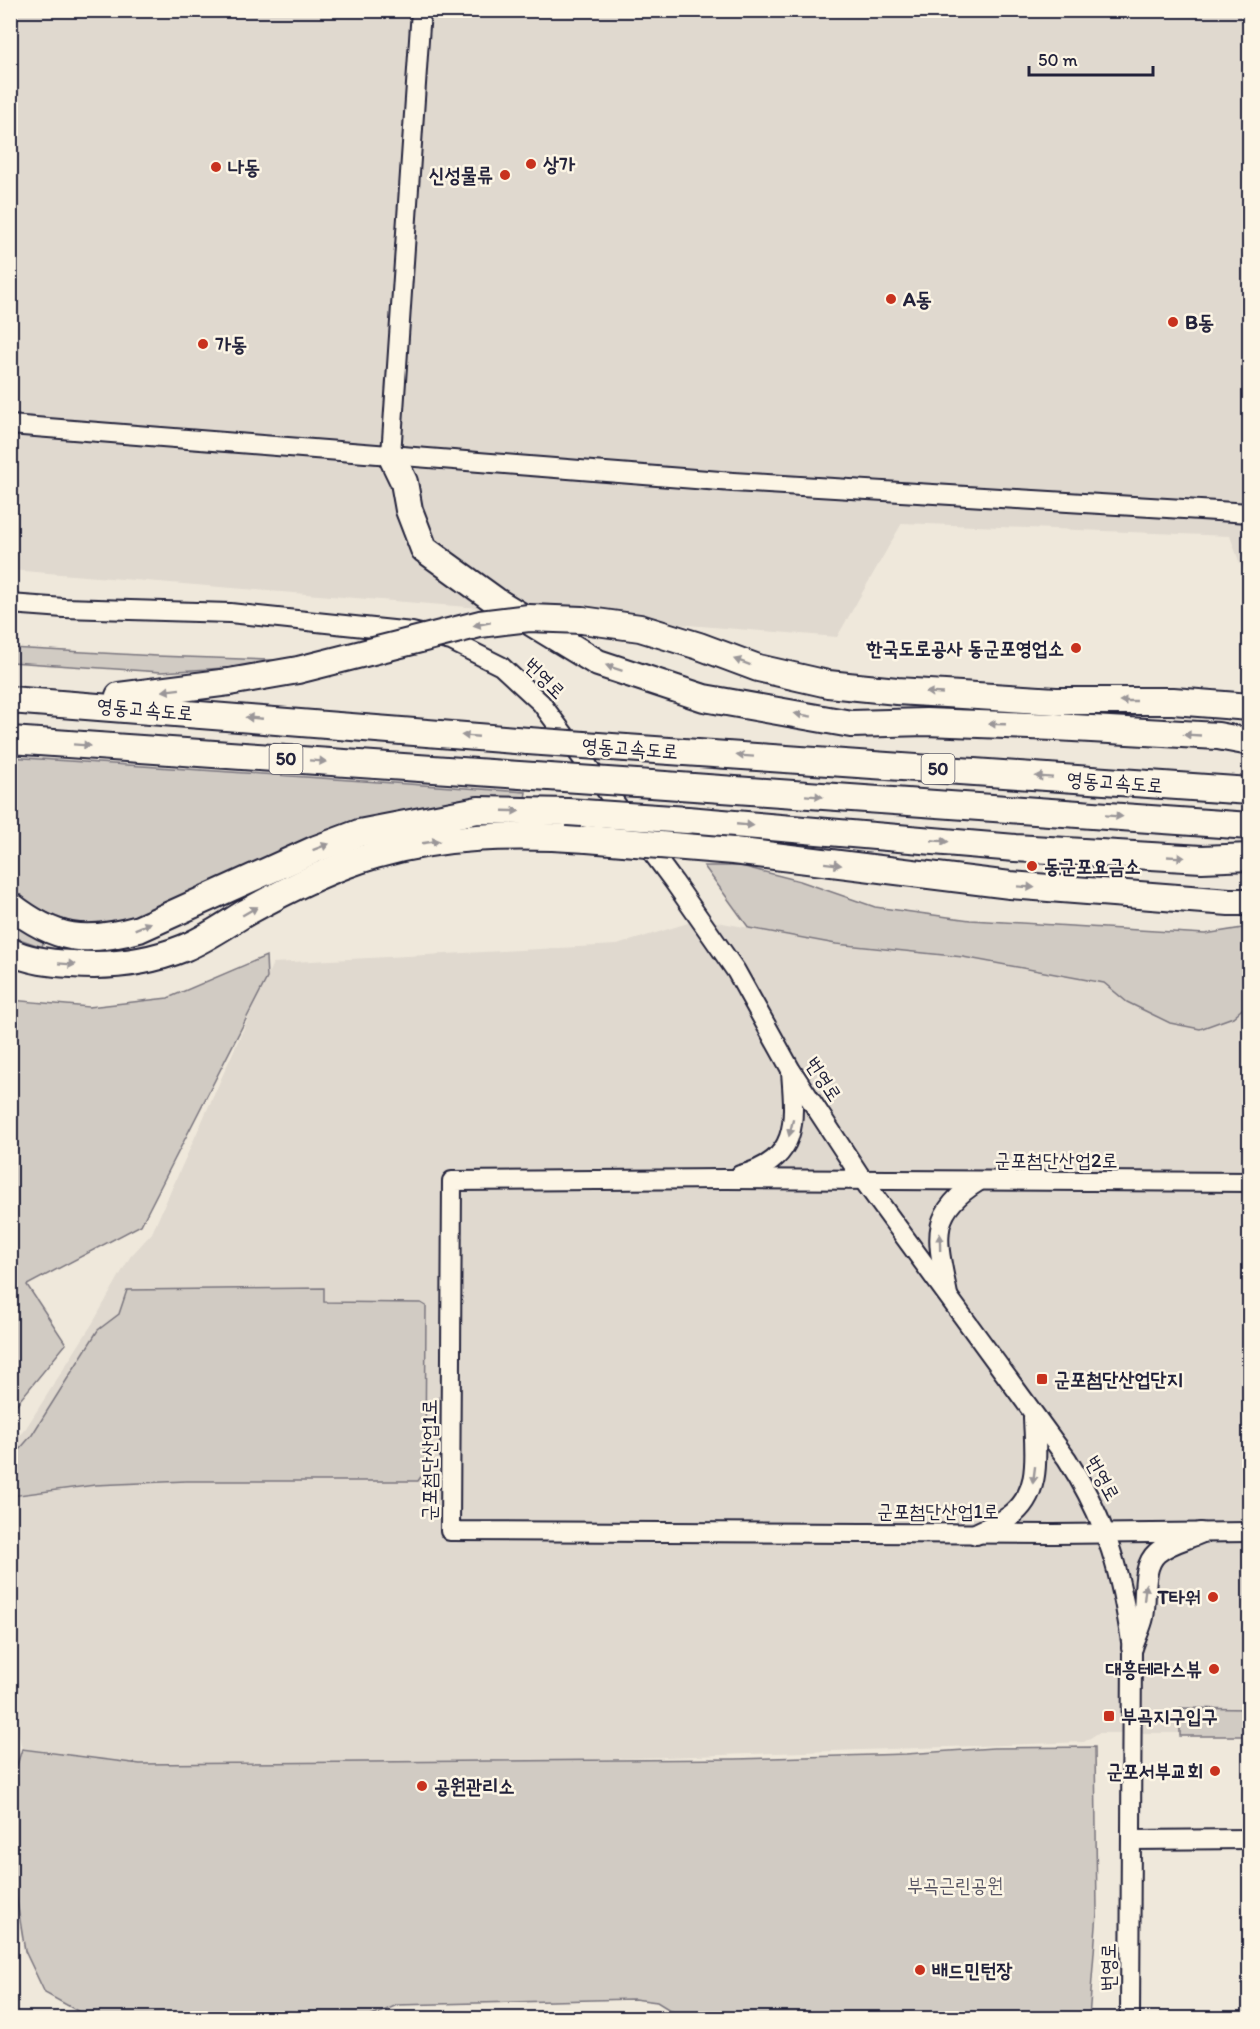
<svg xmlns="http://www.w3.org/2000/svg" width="1260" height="2029" viewBox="0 0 1260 2029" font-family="Itim,'Poor Story',sans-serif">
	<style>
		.built { fill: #e0d9cf }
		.green { fill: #d1cbc3; stroke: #7a767f; stroke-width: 1.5 }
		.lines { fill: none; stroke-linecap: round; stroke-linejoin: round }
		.tertiary-casing { stroke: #22223b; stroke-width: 22 }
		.secondary-casing { stroke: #22223b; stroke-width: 24 }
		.motorway-casing { stroke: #22223b; stroke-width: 30 }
		.tertiary { stroke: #fcf5e5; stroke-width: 18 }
		.secondary { stroke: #fcf5e5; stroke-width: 20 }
		.motorway { stroke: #fcf5e5; stroke-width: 26 }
		.motorway-bridge-casing { stroke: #22223b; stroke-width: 30; stroke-linecap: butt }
		.motorway-bridge { stroke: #fcf5e5; stroke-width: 26 }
		.oneway { fill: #9a9698 }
		.poi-dot { fill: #c8321e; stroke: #fcf5e5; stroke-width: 2 }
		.labels { text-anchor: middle; stroke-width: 5; stroke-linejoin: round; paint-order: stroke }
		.shield { fill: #fcf5e5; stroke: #63616e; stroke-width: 1.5 }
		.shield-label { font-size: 18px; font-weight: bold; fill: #22223b }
		.poi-label { font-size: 20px; font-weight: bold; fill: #22223b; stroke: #fcf5e5; text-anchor: start }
		.street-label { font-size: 20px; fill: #22223b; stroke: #fcf5e5 }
		.park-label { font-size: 20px; fill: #575564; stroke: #fcf5e5 }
	</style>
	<rect width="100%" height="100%" fill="#efe8db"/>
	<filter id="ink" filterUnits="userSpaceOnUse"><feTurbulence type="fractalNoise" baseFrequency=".0167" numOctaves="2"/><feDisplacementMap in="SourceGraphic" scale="12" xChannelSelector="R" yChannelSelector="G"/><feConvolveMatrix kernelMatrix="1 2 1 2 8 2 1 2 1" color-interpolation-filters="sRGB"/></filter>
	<g filter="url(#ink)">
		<g class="built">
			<path d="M10,11H1249V589L1230,536L902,523L837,637L11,570Z"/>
			<path d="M701,919L841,945L963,957L1104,983L1127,1002L1233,1017L1249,1003V1733H1098L1084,1742L557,1761L140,1764L22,1749L10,1695V1446L26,1428L94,1321L130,1257L152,1233L273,963L617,945Z"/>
		</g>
		<g class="green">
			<path d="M10,648L157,656L299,661L241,667L161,672L11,662Z"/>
			<path d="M10,757L526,792L525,799L463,803L134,920C123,922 112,925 101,926C67,926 39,910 11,892Z"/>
			<path d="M704,866H741L800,881L875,907L970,920L1205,934L1249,927V1003L1233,1017L1200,1029L1170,1023L1127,1002L1104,983L963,957L836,944L749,928Z"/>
			<path d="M10,914L45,936L42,947L11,936Z"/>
			<path d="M266,956L267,978L141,1225L27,1285L66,1344L11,1411V1000L89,1007L168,998Z"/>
			<path d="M324,1288V1302L421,1303L426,1306L425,1471L418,1481H186L95,1485L11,1496V1459L32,1435L98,1330L119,1314L127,1290Z"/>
			<path d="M1180,1708L1249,1709V1736H1180Z"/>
			<path d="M1095,1747L1097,1913L1089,2018H683L657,2002L634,1999L397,2005L370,2017L356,2018H107L83,2014L45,1993L25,1951L11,1864V1776L17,1765L22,1749L140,1764L736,1759L906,1754L993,1748Z"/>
		</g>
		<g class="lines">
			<defs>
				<g id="tertiary">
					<path d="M10,425L733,482L1250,513"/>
					<path d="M391,455L421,10"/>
					<path d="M10,604L64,608L230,613L412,632L451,641L501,666L541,703L674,882L736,971L791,1070L863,1180L1067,1459C1108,1523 1121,1574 1132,1648L1130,2018"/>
					<path d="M740,1175C799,1160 795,1122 791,1072"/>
					<path d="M1250,1182L725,1179L452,1181L450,1531L1053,1534L1250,1532"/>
					<path d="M948,1295C938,1242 926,1214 978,1182"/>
					<path d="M1131,1840L1250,1839"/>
				</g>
				<g id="secondary">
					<path d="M976,1534C987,1528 999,1524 1009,1517C1043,1493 1035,1452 1034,1417"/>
					<path d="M1132,1648C1135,1638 1141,1627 1143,1617C1147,1598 1141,1567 1157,1553C1168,1543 1186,1539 1200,1533"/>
				</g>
				<g id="motorway">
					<path d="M391,455L404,482L409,510L424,549L496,601L598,663L704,698L851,724L926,722L1055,727L1218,736L1250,742"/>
					<path d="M582,620L640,628L699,646L758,668L828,684L897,691L1056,701H1173L1250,707"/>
					<path d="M119,696L229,682"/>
					<path d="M10,700L528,741"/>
					<path d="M10,740L549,777"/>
					<path d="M626,748L1250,791"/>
					<path d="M651,784L1250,826"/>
					<path d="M687,820L1015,848L1202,859L1250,857"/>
					<path d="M733,851L1010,885L1229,902H1250"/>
					<path d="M10,905C56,941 85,944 139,929L316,849L359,833L478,810L567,812"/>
					<path d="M10,951C28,961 53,963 72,964C110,967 149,962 184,948C206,939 227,924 247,912C288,889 330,868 375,855C445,835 515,834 587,839"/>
				</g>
			</defs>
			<use href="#tertiary" class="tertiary-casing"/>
			<use href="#secondary" class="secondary-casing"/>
			<use href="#motorway" class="motorway-casing"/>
			<use href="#tertiary" class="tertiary"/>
			<use href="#secondary" class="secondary"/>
			<use href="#motorway" class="motorway"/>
			<defs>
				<g id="motorway-bridge">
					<path d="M229,682L298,670L480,624L529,618L582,620"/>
					<path d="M528,741L626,748"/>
					<path d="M549,777L651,784"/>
					<path d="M567,812L687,820"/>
					<path d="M587,839L733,851"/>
				</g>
			</defs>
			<use href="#motorway-bridge" class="motorway-bridge-casing"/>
			<use href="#motorway-bridge" class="motorway-bridge"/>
		</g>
		<defs><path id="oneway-solid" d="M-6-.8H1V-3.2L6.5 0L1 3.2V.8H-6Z" transform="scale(1.5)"/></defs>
		<g class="oneway">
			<use href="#oneway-solid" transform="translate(482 624) rotate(170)"/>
			<use href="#oneway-solid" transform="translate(742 662) rotate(-160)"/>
			<use href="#oneway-solid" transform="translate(614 668) rotate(-161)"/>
			<use href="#oneway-solid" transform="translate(171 690) rotate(173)"/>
			<use href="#oneway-solid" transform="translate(934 693) rotate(-177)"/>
			<use href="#oneway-solid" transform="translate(1128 701) rotate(180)"/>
			<use href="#oneway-solid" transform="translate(803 715) rotate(-170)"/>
			<use href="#oneway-solid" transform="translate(254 718) rotate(-175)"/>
			<use href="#oneway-solid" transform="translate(997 724) rotate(-178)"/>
			<use href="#oneway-solid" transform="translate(1192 735) rotate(-177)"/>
			<use href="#oneway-solid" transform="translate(470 736) rotate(-175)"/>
			<use href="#oneway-solid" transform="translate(82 745) rotate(4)"/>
			<use href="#oneway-solid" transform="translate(745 756) rotate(-176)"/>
			<use href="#oneway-solid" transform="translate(318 761) rotate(4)"/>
			<use href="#oneway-solid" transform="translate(1044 777) rotate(-176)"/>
			<use href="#oneway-solid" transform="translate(814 796) rotate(4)"/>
			<use href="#oneway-solid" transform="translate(511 811) rotate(2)"/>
			<use href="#oneway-solid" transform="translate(1114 816) rotate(4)"/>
			<use href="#oneway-solid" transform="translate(745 825) rotate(5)"/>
			<use href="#oneway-solid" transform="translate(940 841) rotate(5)"/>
			<use href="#oneway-solid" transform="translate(431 842) rotate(-8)"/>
			<use href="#oneway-solid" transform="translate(321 847) rotate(-21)"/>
			<use href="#oneway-solid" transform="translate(1176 857) rotate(3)"/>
			<use href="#oneway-solid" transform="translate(833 864) rotate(7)"/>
			<use href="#oneway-solid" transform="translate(1026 887) rotate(4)"/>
			<use href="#oneway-solid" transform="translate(250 911) rotate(-30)"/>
			<use href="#oneway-solid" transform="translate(143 926) rotate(-22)"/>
			<use href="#oneway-solid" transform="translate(67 964) rotate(4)"/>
			<use href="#oneway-solid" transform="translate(791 1128) rotate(104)"/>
			<use href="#oneway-solid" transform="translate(940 1242) rotate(-91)"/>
			<use href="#oneway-solid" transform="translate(1034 1475) rotate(97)"/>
			<use href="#oneway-solid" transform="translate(1145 1592) rotate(-84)"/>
		</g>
	</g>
	<g class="poi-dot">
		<circle cx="531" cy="164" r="6"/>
		<circle cx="216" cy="167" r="6"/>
		<circle cx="505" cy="175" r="6"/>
		<circle cx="891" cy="299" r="6"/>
		<circle cx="1173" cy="322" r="6"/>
		<circle cx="203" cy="344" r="6"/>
		<circle cx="1076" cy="648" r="6"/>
		<circle cx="1032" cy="866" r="6"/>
		<rect x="1036" y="1373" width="12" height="12" rx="3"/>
		<circle cx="1213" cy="1597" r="6"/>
		<circle cx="1214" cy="1669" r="6"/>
		<rect x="1103" y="1710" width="12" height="12" rx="3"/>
		<circle cx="1215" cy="1771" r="6"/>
		<circle cx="422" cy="1786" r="6"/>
		<circle cx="920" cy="1970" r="6"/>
	</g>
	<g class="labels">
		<g class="shield">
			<rect x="269.5" y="744" width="33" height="30" rx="4.5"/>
			<rect x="921.5" y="754" width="33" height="30" rx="4.5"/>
		</g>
		<g class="shield-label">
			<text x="286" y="765">50</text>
			<text x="938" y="775">50</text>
		</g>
		<g class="poi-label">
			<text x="543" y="171">상가</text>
			<text x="228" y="174">나동</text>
			<text x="493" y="182" text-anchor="end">신성물류</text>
			<text x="903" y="306">A동</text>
			<text x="1185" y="329">B동</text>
			<text x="215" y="351">가동</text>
			<text x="1064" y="655" text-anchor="end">한국도로공사 동군포영업소</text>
			<text x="1044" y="873">동군포요금소</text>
			<text x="1054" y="1386">군포첨단산업단지</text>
			<text x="1201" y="1604" text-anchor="end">T타워</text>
			<text x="1202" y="1676" text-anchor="end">대흥테라스뷰</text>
			<text x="1121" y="1723">부곡지구입구</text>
			<text x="1203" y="1778" text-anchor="end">군포서부교회</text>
			<text x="434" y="1793">공원관리소</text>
			<text x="932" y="1977">배드민턴장</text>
		</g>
		<g class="street-label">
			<text transform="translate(545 678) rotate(45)" y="7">번영로</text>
			<text transform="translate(145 709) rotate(5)" y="7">영동고속도로</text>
			<text transform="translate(630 748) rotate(4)" y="7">영동고속도로</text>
			<text transform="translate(1115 782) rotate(4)" y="7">영동고속도로</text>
			<text transform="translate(824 1079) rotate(57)" y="7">번영로</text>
			<text x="1056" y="1167">군포첨단산업2로</text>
			<text transform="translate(429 1460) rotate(-90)" y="7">군포첨단산업1로</text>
			<text transform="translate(1103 1478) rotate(61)" y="7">번영로</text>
			<text x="938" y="1518">군포첨단산업1로</text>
			<text transform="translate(1108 1967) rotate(-90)" y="7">번영로</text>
		</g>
		<g class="park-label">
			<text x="955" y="1892">부곡근린공원</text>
		</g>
	</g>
	<rect width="1260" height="2029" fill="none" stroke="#fcf5e5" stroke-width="36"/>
	<rect x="18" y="18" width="1224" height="1993" fill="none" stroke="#22223b" stroke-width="2" filter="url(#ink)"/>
	<path d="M1029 66v9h124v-9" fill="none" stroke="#22223b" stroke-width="3"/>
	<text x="1038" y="66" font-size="18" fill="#22223b" stroke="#fcf5e5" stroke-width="4.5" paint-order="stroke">50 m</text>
</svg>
